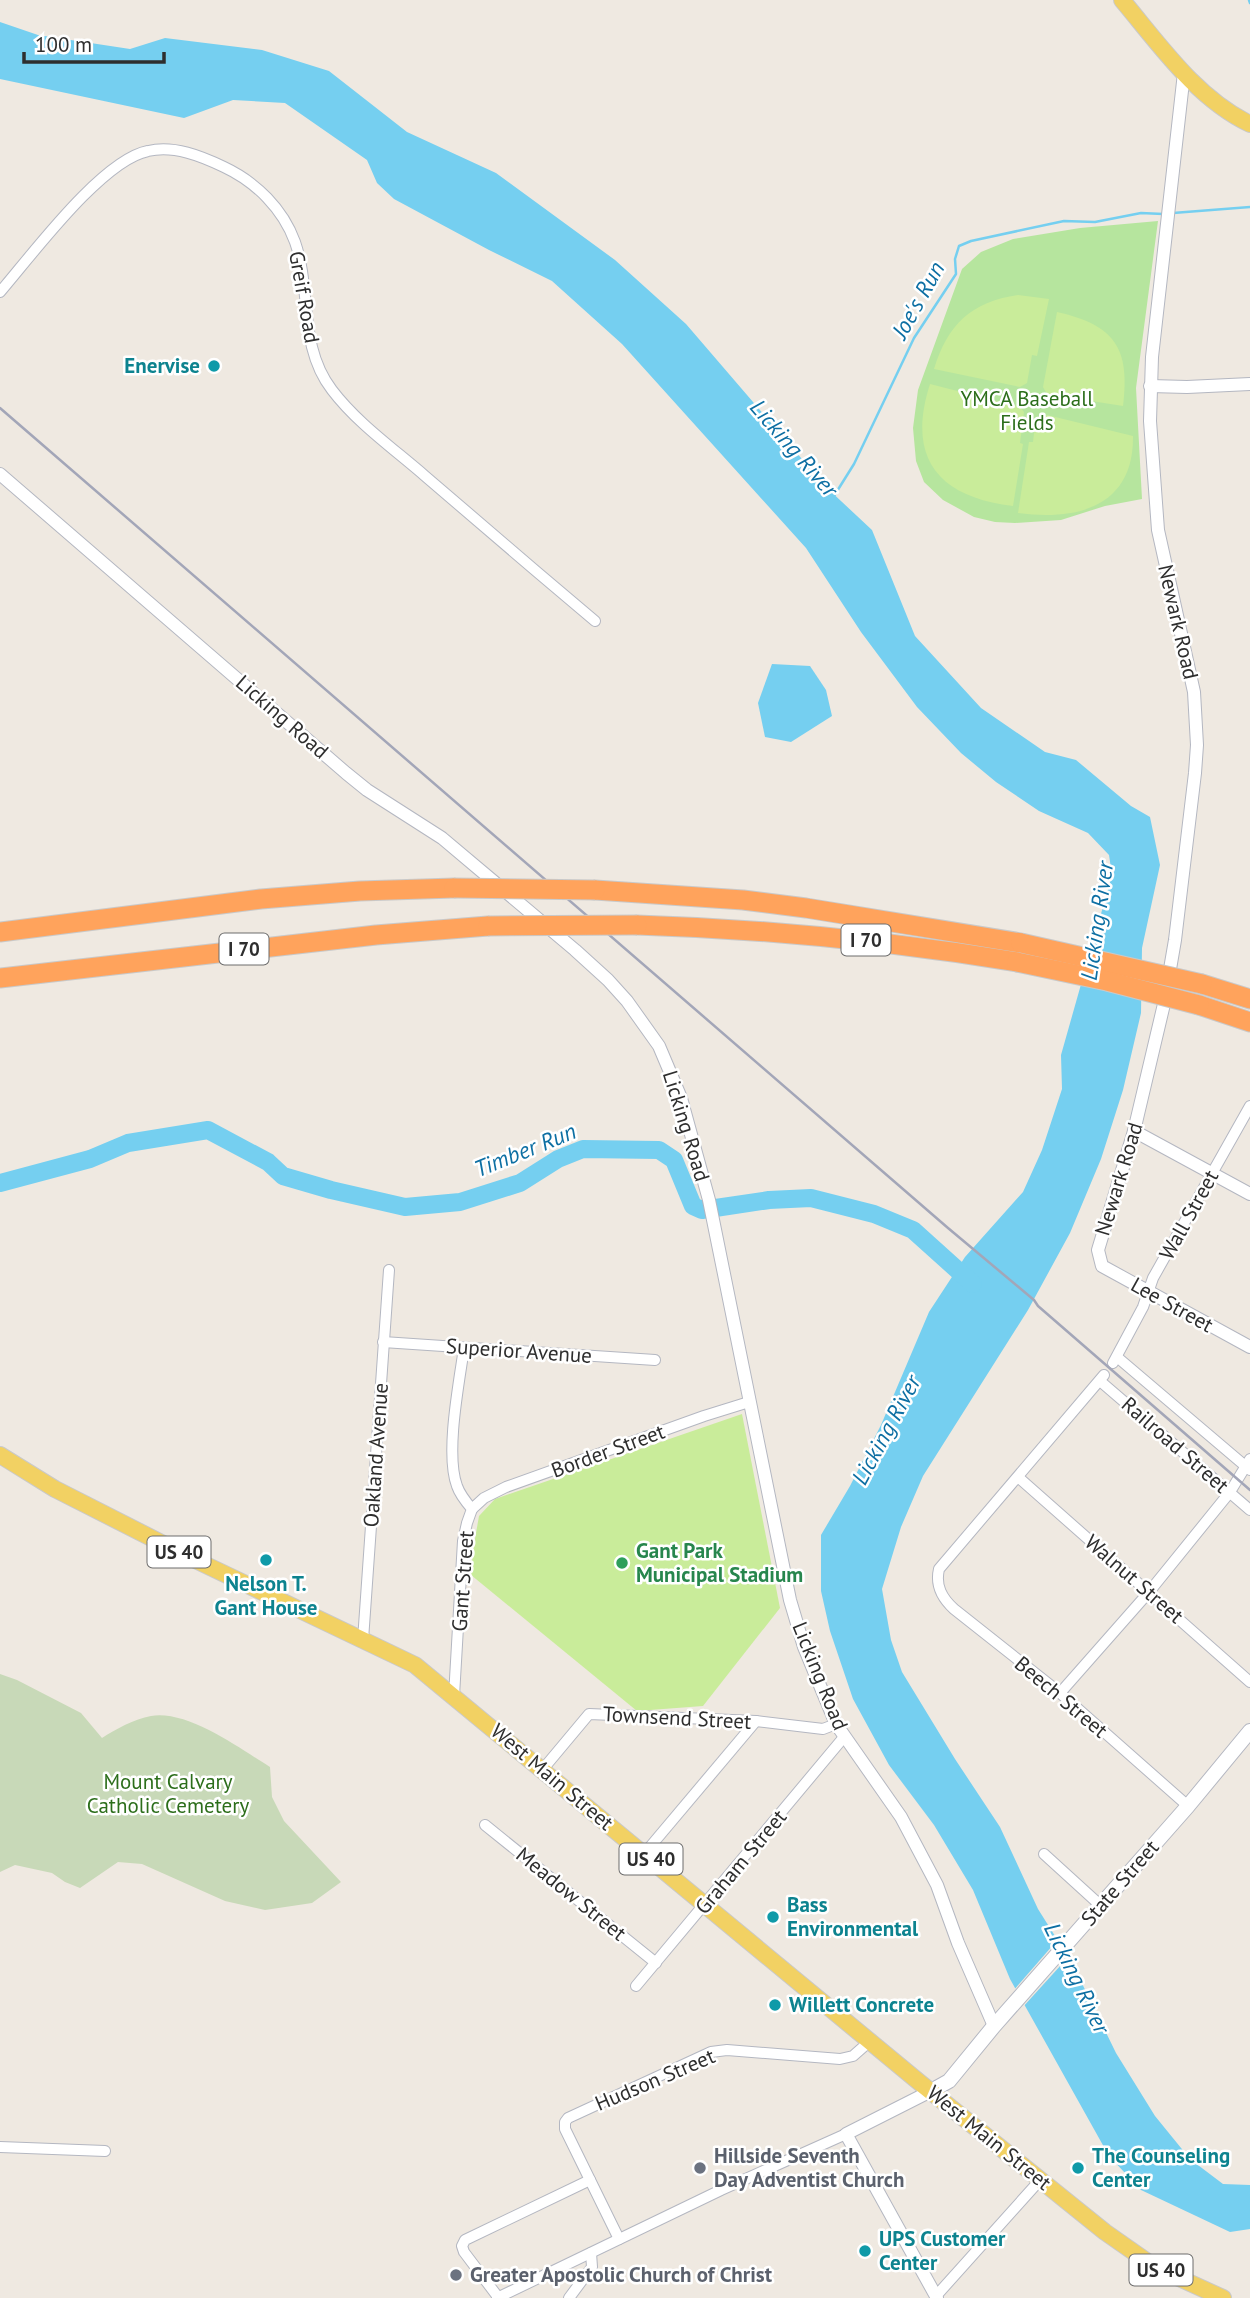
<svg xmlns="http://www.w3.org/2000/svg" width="1250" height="2298" viewBox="0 0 1250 2298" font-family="'PT Sans',sans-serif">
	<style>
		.green { fill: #b6e59e }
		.cemetery { fill: #c8d9b8 }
		.pitch { fill: #c9ec9a }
		.water { fill: #75cff0 }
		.pier { fill: #efe9e1 }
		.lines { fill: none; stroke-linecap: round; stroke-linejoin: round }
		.stream { stroke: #75cff0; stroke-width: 2.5 }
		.river { stroke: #75cff0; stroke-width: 18 }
		.minor-casing { stroke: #b4b7c1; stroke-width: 12 }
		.tertiary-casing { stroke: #b4b7c1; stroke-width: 14 }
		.secondary-casing { stroke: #b4b7c1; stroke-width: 16 }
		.primary-casing { stroke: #c9c9c9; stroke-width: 18 }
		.motorway-casing { stroke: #c9c9c9; stroke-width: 21 }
		.minor { stroke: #fff; stroke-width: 10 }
		.tertiary { stroke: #fff; stroke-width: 12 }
		.secondary { stroke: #fff; stroke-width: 14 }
		.primary { stroke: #f2d163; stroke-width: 16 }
		.motorway { stroke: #ffa35c; stroke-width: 19 }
		.rail { stroke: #a3a6b8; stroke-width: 2.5 }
		.motorway-bridge-casing { stroke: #c9c9c9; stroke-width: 21; stroke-linecap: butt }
		.motorway-bridge { stroke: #ffa35c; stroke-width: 19 }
		.culture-dot { fill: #0f9aa8; stroke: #fff; stroke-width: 2.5 }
		.leisure-dot { fill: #2e9e5b; stroke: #fff; stroke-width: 2.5 }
		.worship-dot { fill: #6b7280; stroke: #fff; stroke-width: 2.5 }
		.labels { text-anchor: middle; stroke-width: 5; stroke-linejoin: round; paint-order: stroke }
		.shield { fill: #fff; stroke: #6d6d6d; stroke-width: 2 }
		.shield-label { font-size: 19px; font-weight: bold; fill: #2e2e2e }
		.street-label { font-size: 21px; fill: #2e2e2e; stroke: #fff }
		.culture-label { font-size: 21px; font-weight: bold; fill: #0d838f; stroke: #fff; text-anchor: start }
		.park-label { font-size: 21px; fill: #2c6e1b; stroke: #fff }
		.leisure-label { font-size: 21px; font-weight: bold; fill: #27864d; stroke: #fff; text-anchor: start }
		.worship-label { font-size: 21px; font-weight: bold; fill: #5b616d; stroke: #fff; text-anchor: start }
		.water-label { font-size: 23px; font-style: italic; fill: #0d6fa3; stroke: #fff }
	</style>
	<rect width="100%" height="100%" fill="#efe9e1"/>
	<path class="green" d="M1158,221L1136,388L1142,499L1105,506L1061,520L1015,523L995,522L974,517L943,500L924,482L916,461L913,428L918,390L962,269L981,252L1013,239L1080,228Z"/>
	<path class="cemetery" d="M0,1674L17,1680L81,1713L102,1738C116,1729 134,1719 151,1716C188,1710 239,1748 270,1767L272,1797L284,1821L341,1882L312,1903L265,1910L225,1901L142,1864L118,1862L80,1888L65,1882L52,1873L15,1865L0,1872Z"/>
	<g class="pitch">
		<path d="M1018,295L1049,299L1037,356L1032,355L1027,383L1020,387L934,369C948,324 971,302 1018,295Z"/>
		<path d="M1057,312C1115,325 1130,348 1123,406L1047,394L1043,387Z"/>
		<path d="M930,384L1020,407L1024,412L1020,443L1023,444L1013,506C939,497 906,459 930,384Z"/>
		<path d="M1047,415L1133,436C1134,507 1077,521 1018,513L1029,442H1033L1035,425L1041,424V420Z"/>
		<path d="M742,1414L780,1608L703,1706L637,1711L471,1575L473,1550L479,1516L495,1499Z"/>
	</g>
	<g class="water">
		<path d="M0,22L38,35L130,49L165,38L262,50L329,71L407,132L496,173L615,260L686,324L826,487L872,530L915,636L981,708L1045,752L1076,760L1131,806L1150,817L1160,865L1142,948L1141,1013L1123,1090L1101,1159L1070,1233L1028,1310L923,1476L901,1527L882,1589L891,1640L902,1672L955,1759L1000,1827L1038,1909L1072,1963L1116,2053L1155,2116L1190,2159L1223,2184L1250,2185V2229L1230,2232L1141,2190L1109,2156L1010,1979L973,1890L934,1825L889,1765L853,1699L830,1631L821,1591V1535L850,1486L881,1425L929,1312L965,1257L1023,1192L1042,1150L1062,1089L1061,1055L1112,875L1109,855L1088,833L1039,811L996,782L961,753L917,707L861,632L806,548L622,344L552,281L489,250L394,199L377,183L367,160L285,103L233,100L184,118L0,79Z"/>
		<path d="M772,664L810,666L826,690L832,716L791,742L765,737L758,703Z"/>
	</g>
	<path class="pier" d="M1060,1937L1071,1954L1022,2008L1013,1991Z"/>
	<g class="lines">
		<g class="stream">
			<path d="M1249,0L1250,3"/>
			<path d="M1173,213L1250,207"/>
			<path d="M834,496L854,464L914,338L956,274L955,259L959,246L971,241L1064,221L1095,222L1141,213L1163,214"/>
		</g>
		<path class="river" d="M0,1183L90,1159L128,1143L208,1130L268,1162L283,1176L331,1190L405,1207L460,1202L520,1183L558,1159L583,1149L659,1150L674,1160L693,1206L702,1210L769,1200L811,1198L874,1214L913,1230L973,1284"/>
		<defs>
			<g id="minor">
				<path d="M0,292C32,255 102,160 148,151C174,145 201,156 224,167C256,182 283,209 295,242C312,291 298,346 332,390C357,423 394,449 425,476C482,525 538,573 595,621"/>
				<path d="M383,1342L655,1360"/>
				<path d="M1117,1357L1250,1470"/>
				<path d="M1113,1363L1143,1307L1153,1278L1250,1106"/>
				<path d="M1104,1375L939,1569C935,1586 942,1598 954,1609L1060,1693L1188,1806"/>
				<path d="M1100,1381L1250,1510"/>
				<path d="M1018,1477L1250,1682"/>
				<path d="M472,1509L484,1498L506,1487L704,1416L749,1402"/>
				<path d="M363,1640L389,1270"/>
				<path d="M1060,1693L1149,1592L1230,1492L1250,1459"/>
				<path d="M454,1696L463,1541L467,1523L472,1509C466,1502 460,1495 457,1486C445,1454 459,1383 464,1348"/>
				<path d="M543,1769L589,1714L756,1721L823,1729L836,1724"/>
				<path d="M485,1825L656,1963"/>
				<path d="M644,1854L756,1721"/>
				<path d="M1044,1854L1100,1905"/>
				<path d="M636,1986L844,1737"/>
				<path d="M0,2147L105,2151"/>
				<path d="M619,2239L565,2129V2122L568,2118L711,2052L727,2050L840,2059L853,2056L870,2041"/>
				<path d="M936,2296L1041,2179"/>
				<path d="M498,2297L464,2252L462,2246L465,2240L590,2180"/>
				<path d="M497,2298L721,2190L846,2134"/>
				<path d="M569,2298L592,2267L591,2253"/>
			</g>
			<g id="tertiary">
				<path d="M1184,73L1152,357L1150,421L1158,530L1194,692L1197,745L1195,773L1175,940L1164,1004L1134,1131L1098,1250L1102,1266L1250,1347"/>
				<path d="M1150,386L1187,387L1250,384"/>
				<path d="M0,474L346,773L367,790L442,838L575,950L608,980L627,1001L659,1046L681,1098L709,1200L790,1600L804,1647L836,1724L901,1817L937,1885L958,1943L994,2026"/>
				<path d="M1134,1131L1250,1194"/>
				<path d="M931,2091L846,2134L937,2298"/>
			</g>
			<path id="secondary" d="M931,2091L949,2081L994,2026L1188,1806L1250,1731"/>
			<g id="primary">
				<path d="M1122,0C1159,44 1196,98 1250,124"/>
				<path d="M0,1455L55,1489L187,1556L415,1665L919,2082L1105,2232L1155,2267L1223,2298"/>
			</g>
			<g id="motorway">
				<path d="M595,890L743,900L806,908L1021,943"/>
				<path d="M637,925C765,929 890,941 1017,962"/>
				<path d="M0,932L261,899L360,891L454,888"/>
				<path d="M0,978L376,935L488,926"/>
				<path d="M1202,984L1250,999"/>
				<path d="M1199,1005L1250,1022"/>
			</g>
		</defs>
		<use href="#minor" class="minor-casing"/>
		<use href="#tertiary" class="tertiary-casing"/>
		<use href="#secondary" class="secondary-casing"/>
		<use href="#primary" class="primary-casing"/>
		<use href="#motorway" class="motorway-casing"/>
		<use href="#minor" class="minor"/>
		<use href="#tertiary" class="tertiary"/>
		<use href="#secondary" class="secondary"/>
		<use href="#primary" class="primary"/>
		<use href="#motorway" class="motorway"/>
		<path class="rail" d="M0,408L948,1228L1034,1300L1038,1306L1250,1490"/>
		<defs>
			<g id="motorway-bridge">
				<path d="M454,888L595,890"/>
				<path d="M488,926L637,925"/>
				<path d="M1021,943L1202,984"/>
				<path d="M1017,962L1107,981L1199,1005"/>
			</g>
		</defs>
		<use href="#motorway-bridge" class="motorway-bridge-casing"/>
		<use href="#motorway-bridge" class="motorway-bridge"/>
	</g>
	<g class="culture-dot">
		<circle cx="214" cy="366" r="7"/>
		<circle cx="266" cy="1560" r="7"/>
		<circle cx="773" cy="1917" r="7"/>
		<circle cx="775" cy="2005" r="7"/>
		<circle cx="1078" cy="2168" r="7"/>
		<circle cx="865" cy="2251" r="7"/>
	</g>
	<circle class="leisure-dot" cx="622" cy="1563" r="7"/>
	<g class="worship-dot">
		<circle cx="700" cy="2168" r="7"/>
		<circle cx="456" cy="2275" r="7"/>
	</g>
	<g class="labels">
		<g class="shield">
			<rect x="841.5" y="924.5" width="49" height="31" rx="5"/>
			<rect x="219.5" y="933.5" width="49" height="31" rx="5"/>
			<rect x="147.5" y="1536.5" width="63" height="31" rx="5"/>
			<rect x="619.5" y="1843.5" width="63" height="31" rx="5"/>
			<rect x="1129.5" y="2254.5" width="63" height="31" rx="5"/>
		</g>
		<g class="shield-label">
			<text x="866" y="947">I 70</text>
			<text x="244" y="956">I 70</text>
			<text x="179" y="1559">US 40</text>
			<text x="651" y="1866">US 40</text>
			<text x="1161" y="2277">US 40</text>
		</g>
		<g class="street-label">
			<text transform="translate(304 297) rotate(80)" y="7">Greif Road</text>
			<text transform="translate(1178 622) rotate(77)" y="7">Newark Road</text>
			<text transform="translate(282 717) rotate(41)" y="7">Licking Road</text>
			<text transform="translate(686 1126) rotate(73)" y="7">Licking Road</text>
			<text transform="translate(1119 1179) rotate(-73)" y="7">Newark Road</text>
			<text transform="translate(1189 1215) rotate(-61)" y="7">Wall Street</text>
			<text transform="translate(1172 1305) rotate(29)" y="7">Lee Street</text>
			<text transform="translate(519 1351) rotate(4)" y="7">Superior Avenue</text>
			<text transform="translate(1175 1445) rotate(41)" y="7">Railroad Street</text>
			<text transform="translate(608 1451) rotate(-20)" y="7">Border Street</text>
			<text transform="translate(376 1455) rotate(-86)" y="7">Oakland Avenue</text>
			<text transform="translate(1134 1579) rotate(41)" y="7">Walnut Street</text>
			<text transform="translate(463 1581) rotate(-86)" y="7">Gant Street</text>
			<text transform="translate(820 1676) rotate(68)" y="7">Licking Road</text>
			<text transform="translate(1061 1697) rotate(40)" y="7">Beech Street</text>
			<text transform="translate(677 1718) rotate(3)" y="7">Townsend Street</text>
			<text transform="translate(552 1777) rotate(40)" y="7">West Main Street</text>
			<text transform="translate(741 1862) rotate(-50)" y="7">Graham Street</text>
			<text transform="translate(1120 1883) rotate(-49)" y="7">State Street</text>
			<text transform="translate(571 1894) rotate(39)" y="7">Meadow Street</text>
			<text transform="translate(655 2080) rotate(-23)" y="7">Hudson Street</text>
			<text transform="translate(989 2138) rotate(39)" y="7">West Main Street</text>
		</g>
		<g class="culture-label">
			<text x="200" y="373" text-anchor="end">Enervise</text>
			<text x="266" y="1591" text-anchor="middle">Nelson T.<tspan x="266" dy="24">Gant House</tspan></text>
			<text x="787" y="1912">Bass<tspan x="787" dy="24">Environmental</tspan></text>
			<text x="789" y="2012">Willett Concrete</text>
			<text x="1092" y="2163">The Counseling<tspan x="1092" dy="24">Center</tspan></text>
			<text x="879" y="2246">UPS Customer<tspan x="879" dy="24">Center</tspan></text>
		</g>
		<g class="park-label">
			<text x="1027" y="406">YMCA Baseball<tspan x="1027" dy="24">Fields</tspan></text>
			<text x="168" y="1789">Mount Calvary<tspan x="168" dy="24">Catholic Cemetery</tspan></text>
		</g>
		<g class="leisure-label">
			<text x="636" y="1558">Gant Park<tspan x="636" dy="24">Municipal Stadium</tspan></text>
		</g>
		<g class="worship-label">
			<text x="714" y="2163">Hillside Seventh<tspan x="714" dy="24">Day Adventist Church</tspan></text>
			<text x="470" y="2282">Greater Apostolic Church of Christ</text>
		</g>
		<g class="water-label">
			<text transform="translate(918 300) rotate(-61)" y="8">Joe's Run</text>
			<text transform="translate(794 448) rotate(49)" y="8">Licking River</text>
			<text transform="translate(1097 921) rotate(-82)" y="8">Licking River</text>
			<text transform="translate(525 1150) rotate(-22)" y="8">Timber Run</text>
			<text transform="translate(886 1430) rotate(-62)" y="8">Licking River</text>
			<text transform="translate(1077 1978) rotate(64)" y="8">Licking River</text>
		</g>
	</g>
	<path d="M24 52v10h140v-10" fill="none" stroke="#2e2e2e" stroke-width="3.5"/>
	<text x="35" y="52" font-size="21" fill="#2e2e2e" stroke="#ffffff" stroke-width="5" paint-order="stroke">100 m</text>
</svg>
